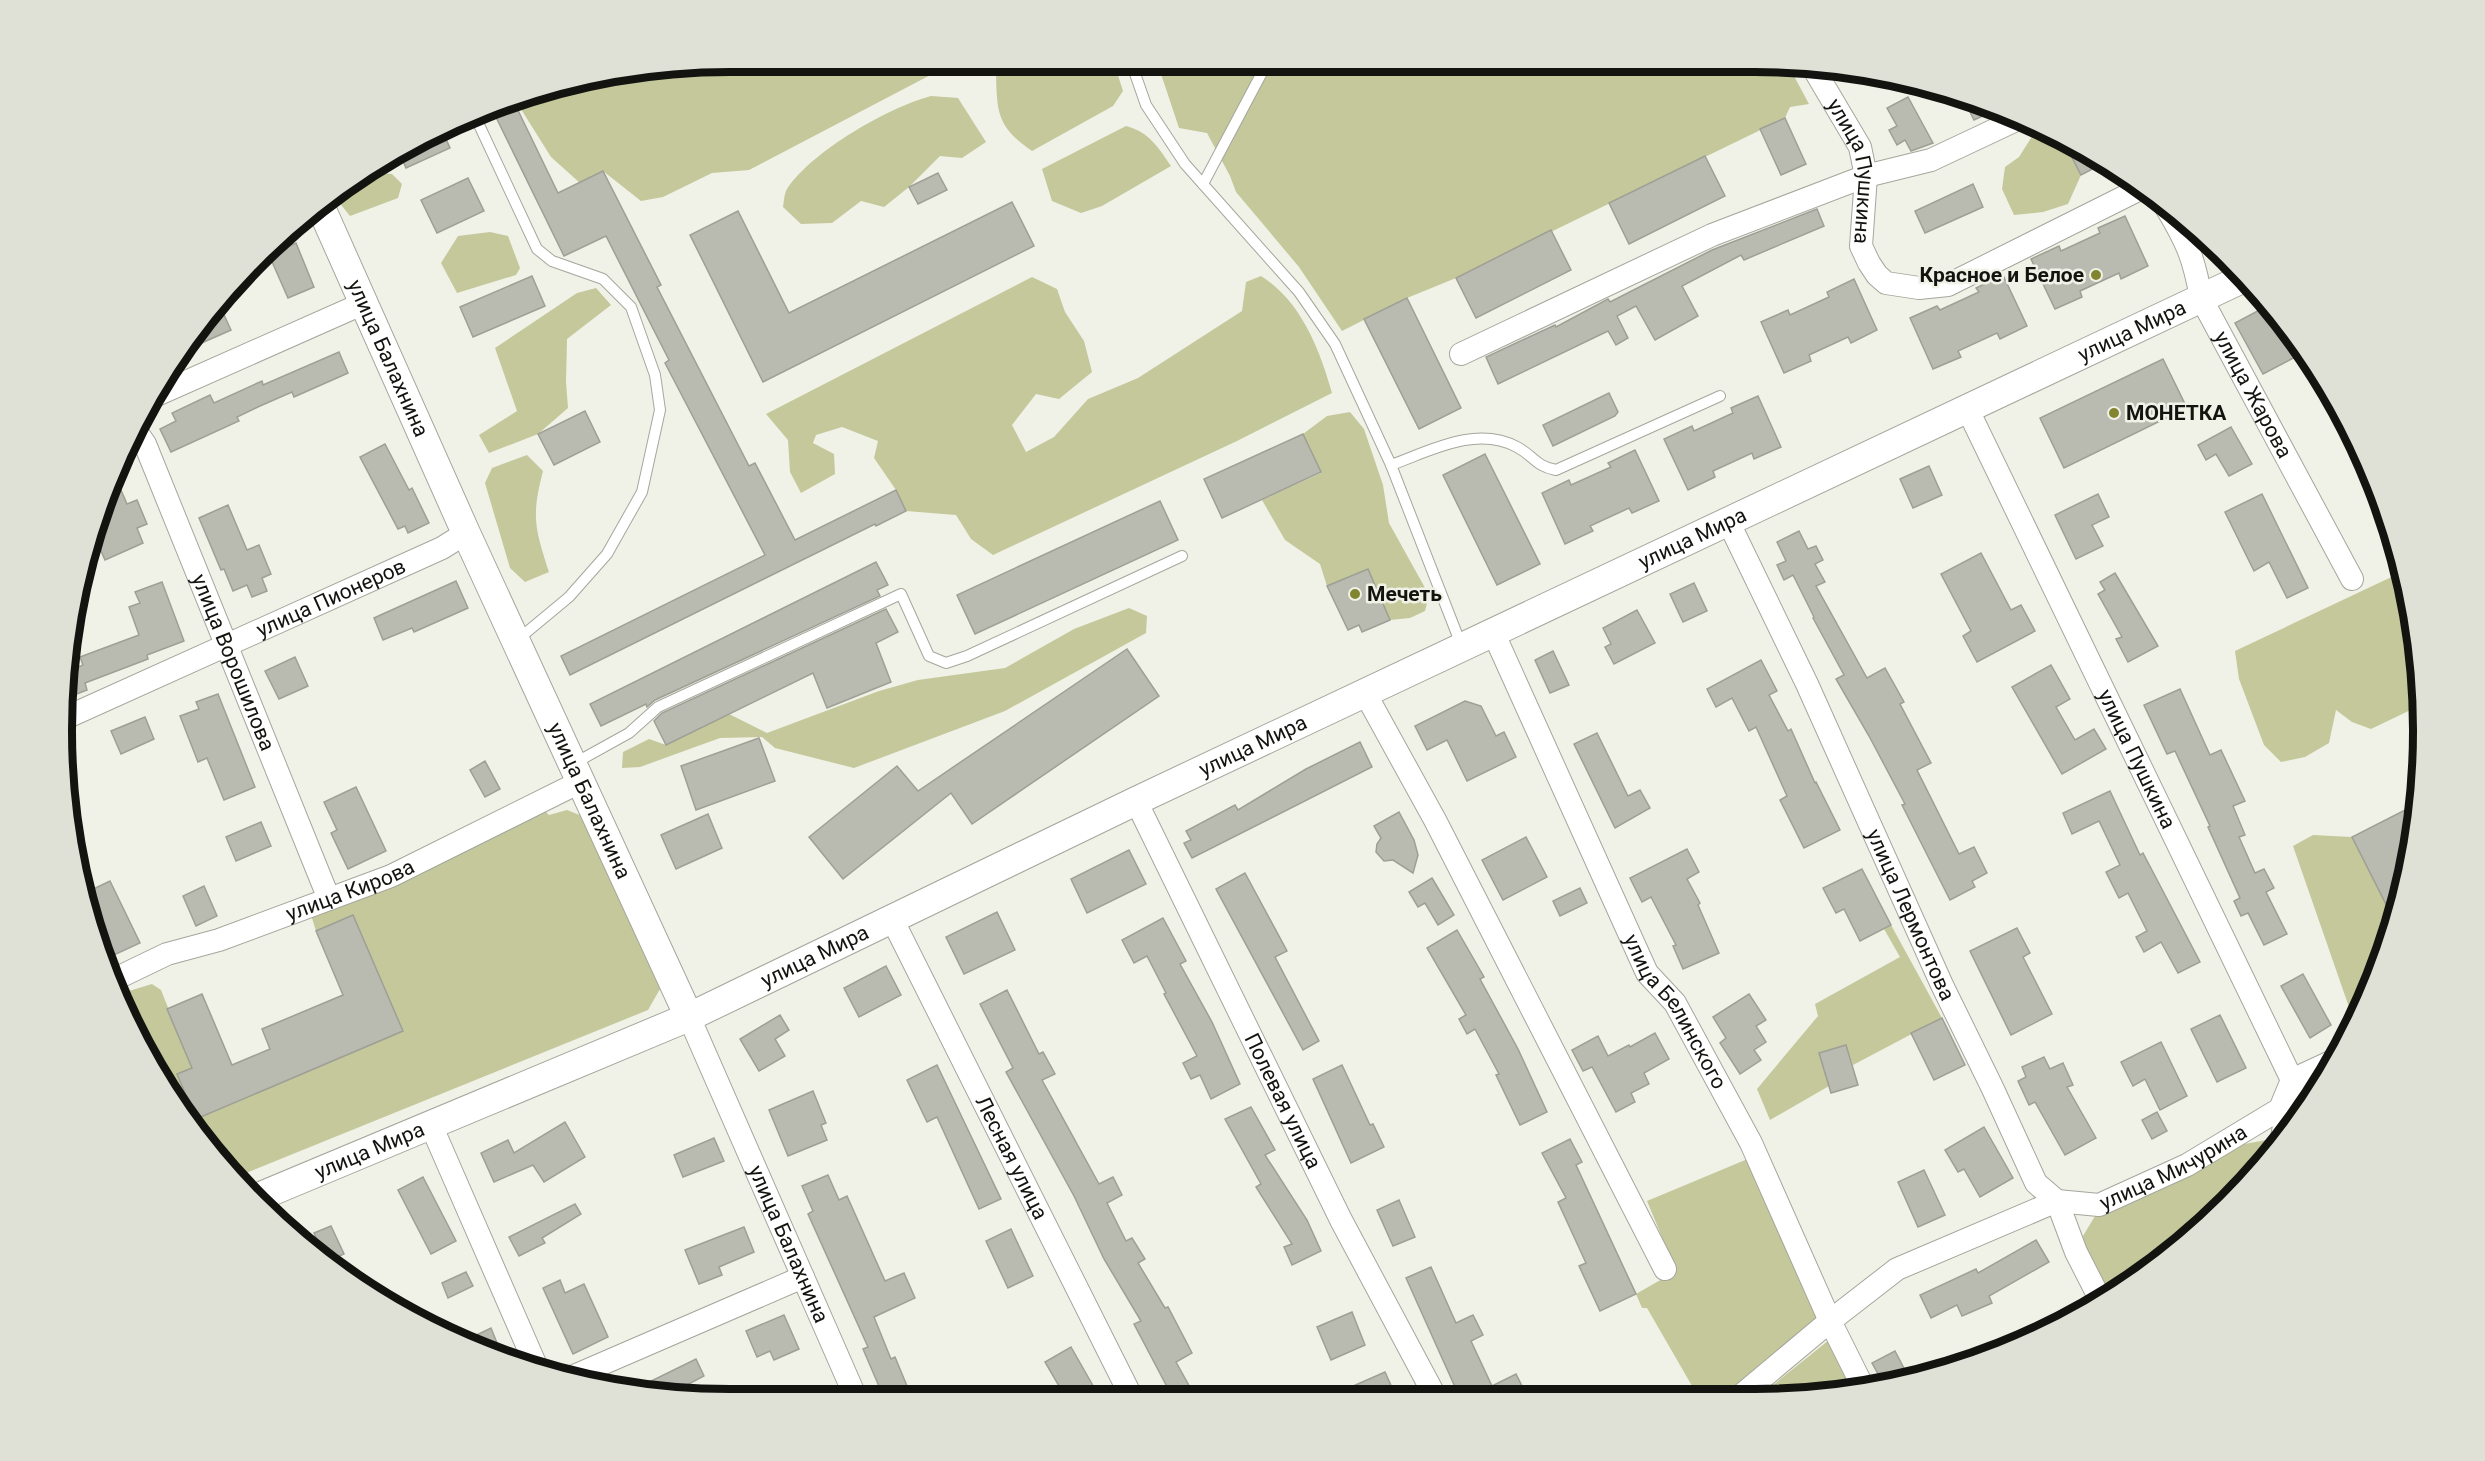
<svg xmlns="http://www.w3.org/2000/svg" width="2485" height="1461" viewBox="0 0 2485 1461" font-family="Roboto,sans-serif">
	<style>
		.green { fill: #c4c89b }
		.building { fill: #b9bab0; stroke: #9e9f95; stroke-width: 1.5 }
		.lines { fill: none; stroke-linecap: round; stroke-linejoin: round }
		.service-casing { stroke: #a5a69c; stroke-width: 12 }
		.minor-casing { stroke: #a5a69c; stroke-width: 24 }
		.tertiary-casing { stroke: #a5a69c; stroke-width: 30 }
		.service { stroke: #fff; stroke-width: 10 }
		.minor { stroke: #fff; stroke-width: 22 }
		.tertiary { stroke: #fff; stroke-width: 28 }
		.poi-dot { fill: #818530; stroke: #f1f2e7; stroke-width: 2 }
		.labels { text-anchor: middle; stroke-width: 5; stroke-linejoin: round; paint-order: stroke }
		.street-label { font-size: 21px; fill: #131410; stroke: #f1f2e7 }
		.poi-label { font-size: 21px; font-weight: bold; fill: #131410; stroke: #f1f2e7; text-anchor: start }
		.rim { fill: none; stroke: #131410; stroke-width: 8 }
	</style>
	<rect width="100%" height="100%" fill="#f1f2e7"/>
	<g class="green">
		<path d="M1787,63L1809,104L1790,107L1785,118L1456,278L1407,298L1342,331L1299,267L1236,192L1230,176L1207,133L1179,128L1158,65Z"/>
		<path d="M938,66L940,70L749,170L712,173L663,197L641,201L603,171L580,183L551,157L514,98L643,67Z"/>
		<path d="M1002,66H1115L1123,91L1113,106L1032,151C996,126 997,112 996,71Z"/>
		<path d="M931,96L958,98L986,142L962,158L940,156L909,187L884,207L861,201L832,223L801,224L783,207C784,202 784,194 787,189C812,151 889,107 931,96Z"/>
		<path d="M1126,126C1149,132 1158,147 1171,166L1102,206L1081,213L1052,201L1042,169Z"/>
		<path d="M2036,130L2065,144L2081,175L2068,204L2043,212L2014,215L2002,189L2005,167L2019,157Z"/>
		<path d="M368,172L392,174L402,184L398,198L350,216L338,201L335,193Z"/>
		<path d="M490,232L508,236L520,268L516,275L457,293L441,263L458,236Z"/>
		<path d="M1261,276C1301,301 1320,350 1332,393L1237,441L993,555L971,539L956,515L906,511L896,490L874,458L878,441L842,427L816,435L813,443L834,454L835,474L801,493L790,472L788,440L766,414L1032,277L1057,289L1065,312L1084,341L1092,372L1059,399L1036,394L1012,425L1026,452L1054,437L1088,399L1138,378L1242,311L1246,282Z"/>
		<path d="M596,288L611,305L567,339L566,382L568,408L538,434L489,453L479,435L517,411L495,348L577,293Z"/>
		<path d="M1350,412L1364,429L1383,485L1389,523L1429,595L1425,611L1410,618L1390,620L1368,569L1327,586L1320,564L1285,540L1262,500L1321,473L1303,434L1327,416Z"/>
		<path d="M527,455L543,471C531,517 535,528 549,572L525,582L510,568L485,483L492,468Z"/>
		<path d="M2402,572L2411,600L2421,705L2371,729L2352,722L2336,710L2329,743L2305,757L2281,762L2264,745L2239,679L2235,651Z"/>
		<path d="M1129,608L1147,616L1146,633L1005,711L854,768L775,748L762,737L720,738L640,767L622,768L623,752L649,739L666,745L729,714L767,733L879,691L918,680L1005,668L1074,629Z"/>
		<path d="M543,809L549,815L567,810L582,816L660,989L648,1010L236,1177L200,1138L151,1065L119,994L152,984L161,990L192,1068L177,1075L196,1119L402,1031L353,915L316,931L311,915Z"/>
		<path d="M2313,835L2352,837L2393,918L2373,986L2363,1004L2350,1010L2293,846Z"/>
		<path d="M1891,925L1942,1018L1853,1065L1846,1045L1819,1053L1829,1086L1770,1120L1757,1089L1818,1016L1815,1004L1900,957L1884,929Z"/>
		<path d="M2282,1137L2227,1204L2108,1295L2089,1258L2083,1236L2095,1216L2234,1146Z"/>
		<path d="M1750,1158L1819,1319L1727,1398H1699L1647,1308H1642L1636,1294L1676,1271L1647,1201Z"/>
		<path d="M1829,1340L1853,1387L1799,1398H1757Z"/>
	</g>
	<g class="building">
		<path d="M1962,96L1969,97L1996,110L1974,120Z"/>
		<path d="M1908,97L1933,143L1911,151L1905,140L1897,145L1889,130L1897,126L1887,108Z"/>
		<path d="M512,98L558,193L603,171L661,285L657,287L749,466L755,463L795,540L896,490L906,511L876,526L875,524L570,675L561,656L765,555L665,363L669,360L606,236L564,256L491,107Z"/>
		<path d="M1785,118L1806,164L1781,175L1760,129Z"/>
		<path d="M441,128L450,148L406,168L399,152Z"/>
		<path d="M2065,144L2073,148L2104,163L2081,175Z"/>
		<path d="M1705,156L1725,196L1629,244L1609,203Z"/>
		<path d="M938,173L947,190L918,204L909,187Z"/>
		<path d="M468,178L484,211L437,233L421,200Z"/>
		<path d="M1973,184L1983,207L1925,233L1915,211Z"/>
		<path d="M1012,202L1034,246L763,382L690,235L738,211L789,313Z"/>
		<path d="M1817,209L1824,226L1744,260L1741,255L1682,286L1698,316L1655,340L1636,306L1617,316L1628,338L1616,345L1608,331L1498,384L1486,357L1555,325L1556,327L1608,299L1610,302L1712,250Z"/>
		<path d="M2125,216L2148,266L2121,279L2119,273L2080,291L2082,297L2055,309L2031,259L2059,246L2061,251L2100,233L2098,228Z"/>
		<path d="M1551,230L1571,270L1476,318L1456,278Z"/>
		<path d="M296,243L314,287L288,298L269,255Z"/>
		<path d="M2003,275L2027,326L2000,339L1997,333L1958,351L1961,357L1933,369L1910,318L1937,306L1940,310L1979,292L1976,288Z"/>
		<path d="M532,276L545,306L473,337L460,307Z"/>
		<path d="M1854,279L1877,330L1851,343L1848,337L1809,355L1811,361L1784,373L1761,322L1788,310L1790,315L1829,297L1827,292Z"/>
		<path d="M1407,298L1461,408L1419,429L1364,319Z"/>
		<path d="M219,304L231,330L179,353L202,325Z"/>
		<path d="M2267,306L2305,352L2263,374L2235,323Z"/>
		<path d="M339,352L348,373L294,397L292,392L260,406L237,417L239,421L171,452L160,429L176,421L172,413L210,395L214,403L262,381L263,385Z"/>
		<path d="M2163,359L2187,408L2064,468L2040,418Z"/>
		<path d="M1609,393L1618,412L1615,416L1553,446L1543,425Z"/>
		<path d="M1758,396L1781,447L1754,459L1752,453L1713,471L1715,477L1688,490L1664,439L1692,426L1694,431L1733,413L1731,408Z"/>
		<path d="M585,411L600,442L554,465L538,434Z"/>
		<path d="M2231,427L2252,464L2229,476L2216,454L2206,460L2198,445Z"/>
		<path d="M1303,434L1321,472L1222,518L1204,479Z"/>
		<path d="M385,444L409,490L412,488L429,523L408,533L405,526L398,529L360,457Z"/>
		<path d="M1635,450L1659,501L1632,513L1629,508L1590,526L1593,531L1565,544L1542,493L1569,480L1571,485L1611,467L1608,463Z"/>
		<path d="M1485,454L1540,564L1497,585L1443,475Z"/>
		<path d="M1929,466L1942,495L1913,508L1900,479Z"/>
		<path d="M115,476L127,504L137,500L147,524L137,528L143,543L105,560L93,533Z"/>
		<path d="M2098,494L2109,517L2092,525L2103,546L2076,559L2055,515Z"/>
		<path d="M2262,494L2308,588L2287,598L2269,562L2254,571L2225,512Z"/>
		<path d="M1160,501L1178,540L975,634L957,595Z"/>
		<path d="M228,505L247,550L259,545L271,574L262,578L267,591L252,597L247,585L233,591L224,569L221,570L199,518Z"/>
		<path d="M1799,531L1808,549L1816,546L1823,560L1815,564L1825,582L1816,586L1867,678L1885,668L1904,702L1900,704L1931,763L1917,770L1959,854L1974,847L1987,873L1972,881L1975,887L1950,900L1902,805L1905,804L1869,736L1836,679L1844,675L1813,618L1814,617L1793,575L1784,580L1777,565L1786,561L1777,542Z"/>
		<path d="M1981,553L2011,610L2021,605L2035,631L1977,662L1963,636L1971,631L1941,574Z"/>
		<path d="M876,562L888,585L877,590L880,596L655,700L647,707L646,704L601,726L590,704Z"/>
		<path d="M1368,569L1390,620L1362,632L1359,625L1348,630L1327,586Z"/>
		<path d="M2115,573L2158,646L2128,662L2116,639L2122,637L2098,594L2105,590L2100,582Z"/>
		<path d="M456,581L468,608L414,632L412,628L383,640L374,618Z"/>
		<path d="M162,582L184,641L147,655L148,659L85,683L87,690L66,698L72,648L79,667L83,665L80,657L139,635L129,607L140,603L135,592Z"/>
		<path d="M1694,583L1707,611L1683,622L1670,594Z"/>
		<path d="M886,609L898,632L876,643L891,682L827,708L813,673L666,745L654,721L662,713Z"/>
		<path d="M1637,610L1655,643L1614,664L1605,647L1611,644L1603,628Z"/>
		<path d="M1127,649L1159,696L972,824L951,793L843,879L809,837L897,766L918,791Z"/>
		<path d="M1553,651L1569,685L1550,693L1535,660Z"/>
		<path d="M295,657L308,686L279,699L265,671Z"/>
		<path d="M1761,660L1777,691L1769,695L1788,731L1791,729L1815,783L1816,782L1840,830L1804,848L1780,800L1787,796L1756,727L1749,731L1732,698L1716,707L1707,689Z"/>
		<path d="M2051,665L2070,699L2056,707L2075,740L2094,729L2106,749L2062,774L2012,687Z"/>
		<path d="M2180,689L2210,755L2221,750L2245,801L2233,806L2245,835L2239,837L2255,873L2264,869L2274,888L2266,892L2287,934L2264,945L2248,913L2241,916L2234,901L2240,898L2208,827L2210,826L2175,751L2167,754L2144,705Z"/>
		<path d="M218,694L255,787L224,800L207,758L198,762L180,716L199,709L196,702Z"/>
		<path d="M1465,701L1481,706L1496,736L1504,732L1516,757L1467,781L1447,740L1427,750L1415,726Z"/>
		<path d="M145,717L154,739L121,754L111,731Z"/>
		<path d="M1597,733L1628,796L1640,790L1650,808L1615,828L1574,744Z"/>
		<path d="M759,738L775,781L696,810L681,766Z"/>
		<path d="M1360,742L1372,767L1192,858L1184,843L1191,840L1186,831L1235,805L1238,810L1306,769Z"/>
		<path d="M485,761L500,789L485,797L470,770Z"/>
		<path d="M356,787L386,851L348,869L331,833L337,830L324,802Z"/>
		<path d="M2110,791L2140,855L2143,853L2200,962L2178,973L2161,942L2144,952L2136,937L2147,931L2128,893L2119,898L2106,872L2120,865L2099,821L2072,834L2063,813Z"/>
		<path d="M2407,809L2414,823L2411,861L2393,918L2352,837Z"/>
		<path d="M1399,812L1414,840L1418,855L1413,873L1393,860L1384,861L1376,852L1377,844L1381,838L1374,826Z"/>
		<path d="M708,814L722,848L676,869L661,835Z"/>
		<path d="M261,822L271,846L236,861L226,837Z"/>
		<path d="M1526,837L1547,877L1503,900L1482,860Z"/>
		<path d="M1687,849L1699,872L1687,879L1700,903L1698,905L1719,953L1683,969L1673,946L1676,945L1651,897L1642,902L1630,878Z"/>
		<path d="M1129,850L1146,884L1087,913L1071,879Z"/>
		<path d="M1862,869L1891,925L1860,941L1844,909L1836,913L1823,888Z"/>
		<path d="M1245,873L1287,951L1275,957L1319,1041L1303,1050L1216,889Z"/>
		<path d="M1432,878L1454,915L1438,925L1425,903L1418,907L1409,892Z"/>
		<path d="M110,881L140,943L103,960L97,946L83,894Z"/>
		<path d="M204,886L217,916L196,926L183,896Z"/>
		<path d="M1580,888L1587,903L1560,916L1553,901Z"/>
		<path d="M997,912L1015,950L964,974L946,937Z"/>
		<path d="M353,915L403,1031L196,1119L177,1074L192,1068L167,1009L202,994L232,1065L270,1049L262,1029L343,995L316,931Z"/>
		<path d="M1163,918L1186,961L1180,964L1212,1022L1240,1084L1211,1099L1200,1075L1191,1079L1183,1063L1197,1056L1164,994L1166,993L1147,956L1134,963L1122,940Z"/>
		<path d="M2017,928L2030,953L2023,957L2052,1014L2011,1035L1970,951Z"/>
		<path d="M1457,930L1484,977L1480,979L1518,1049L1547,1112L1520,1125L1496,1075L1499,1074L1475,1029L1467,1034L1459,1019L1466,1015L1427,948Z"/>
		<path d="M886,966L901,995L859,1017L844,988Z"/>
		<path d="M2303,974L2331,1025L2310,1038L2281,986Z"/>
		<path d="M1007,990L1039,1054L1043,1052L1055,1074L1042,1080L1099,1184L1113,1177L1122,1195L1107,1203L1126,1241L1132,1238L1145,1259L1138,1263L1165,1308L1168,1307L1192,1353L1176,1362L1196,1398H1173L1134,1324L1141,1321L1104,1259L1074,1196L1006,1072L1013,1068L980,1004Z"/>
		<path d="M1749,994L1766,1020L1756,1026L1766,1042L1754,1050L1761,1060L1740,1074L1720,1043L1726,1038L1713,1017Z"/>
		<path d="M780,1015L789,1030L775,1039L785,1056L759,1071L740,1039Z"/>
		<path d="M2220,1015L2246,1068L2217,1082L2191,1029Z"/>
		<path d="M1942,1018L1965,1065L1934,1080L1911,1033Z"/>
		<path d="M1655,1033L1669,1059L1644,1073L1649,1084L1631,1093L1635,1102L1616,1112L1592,1067L1583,1071L1572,1050L1598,1036L1608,1056L1629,1045L1630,1047Z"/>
		<path d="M2161,1042L2187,1096L2160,1110L2145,1079L2133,1086L2121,1062Z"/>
		<path d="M1846,1045L1858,1085L1831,1093L1819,1053Z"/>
		<path d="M2044,1057L2050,1069L2063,1063L2073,1085L2067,1087L2096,1138L2065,1155L2035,1102L2029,1105L2018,1081L2026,1077L2022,1067Z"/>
		<path d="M937,1065L1001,1199L979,1209L937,1117L927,1122L907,1080Z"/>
		<path d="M1342,1065L1370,1125L1373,1124L1384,1147L1351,1163L1313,1079Z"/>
		<path d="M813,1091L826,1123L821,1125L827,1140L788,1156L769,1110Z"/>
		<path d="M1251,1107L1275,1150L1265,1155L1307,1220L1321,1251L1292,1265L1284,1247L1292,1244L1256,1187L1261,1184L1225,1119Z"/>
		<path d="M2157,1112L2167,1131L2152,1139L2142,1120Z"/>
		<path d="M565,1122L585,1157L544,1182L533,1165L494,1182L481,1153L508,1140L514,1153Z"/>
		<path d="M1984,1127L2013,1178L1980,1197L1964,1169L1958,1172L1945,1150Z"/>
		<path d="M714,1138L724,1161L683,1177L674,1155Z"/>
		<path d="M1570,1139L1582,1162L1576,1165L1636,1294L1600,1311L1579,1266L1586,1263L1558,1202L1566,1198L1542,1153Z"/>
		<path d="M1924,1170L1945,1215L1918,1227L1898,1182Z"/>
		<path d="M828,1175L839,1200L847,1196L885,1281L904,1273L915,1298L874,1317L891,1359L895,1357L912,1398H888L884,1389L881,1391L863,1349L868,1347L808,1214L813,1211L802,1186Z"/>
		<path d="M423,1177L456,1241L431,1254L398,1190Z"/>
		<path d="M1399,1200L1415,1237L1393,1246L1377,1210Z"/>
		<path d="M575,1204L581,1214L542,1238L545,1243L519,1256L509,1237Z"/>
		<path d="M331,1226L344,1254L327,1262L314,1233Z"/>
		<path d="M744,1227L754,1252L719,1267L722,1275L699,1284L685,1250Z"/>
		<path d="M1011,1229L1033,1276L1008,1288L986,1241Z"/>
		<path d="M2036,1240L2049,1262L1989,1296L1992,1303L1962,1316L1957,1305L1931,1318L1920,1295L1976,1269L1978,1273Z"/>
		<path d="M1431,1267L1456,1323L1473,1315L1483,1335L1471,1341L1492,1386L1516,1374L1528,1398H1460L1406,1278Z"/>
		<path d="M466,1272L473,1286L448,1298L442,1283Z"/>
		<path d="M560,1280L565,1293L584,1284L608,1337L573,1354L543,1288Z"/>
		<path d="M1352,1312L1365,1345L1331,1360L1317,1327Z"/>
		<path d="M784,1315L799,1349L774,1360L770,1351L757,1357L746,1331Z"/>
		<path d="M491,1328L503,1358L466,1340Z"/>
		<path d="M1071,1347L1100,1398H1066L1045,1362Z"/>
		<path d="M1895,1351L1908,1376L1882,1381L1872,1363Z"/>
		<path d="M696,1359L704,1376L681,1388L686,1398L637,1388Z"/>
		<path d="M1385,1372L1393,1390L1376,1398H1326Z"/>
	</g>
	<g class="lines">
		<defs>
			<g id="service">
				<path d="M1132,65L1146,105L1185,164L1299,292L1335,344L1391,465L1462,647"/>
				<path d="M948,66L951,69L965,66"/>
				<path d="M474,114L537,249L552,261L603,279L631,307L655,375L660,410L642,492L607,554L569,597L516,641"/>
				<path d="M1203,184L1266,65"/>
				<path d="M1391,465C1430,451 1476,425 1517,447C1534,456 1535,466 1556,470L1720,396"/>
				<path d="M573,764L629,733L658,707L901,594L929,656L946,663L967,656L1182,556"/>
				<path d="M2275,1146L2280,1110"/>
			</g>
			<g id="minor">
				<path id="s1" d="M1812,66L1860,147L1866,176L1861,246L1869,263L1877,275L1886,283L1919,288L1948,285L2142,188"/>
				<path id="s2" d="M2166,207C2187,242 2194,258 2201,298L2352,579"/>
				<path d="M1461,354L1712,235L1866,176L1931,160L2016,120"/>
				<path d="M152,397L364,303"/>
				<path id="s3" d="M1967,408L2292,1080L2302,1113"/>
				<path id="s4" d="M134,428L145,444L329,899"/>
				<path id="s5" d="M1728,521L1807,684L1942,985L1992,1087L2036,1183L2057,1201L2076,1252L2101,1301"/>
				<path id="s6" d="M1493,632L1647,973L1675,1003L1751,1143L1830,1321L1862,1385"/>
				<path d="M1365,693L1435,820L1665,1269"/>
				<path id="s7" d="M63,719L442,548L466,533"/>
				<path id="s8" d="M1136,801L1341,1220L1436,1398"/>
				<path id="s9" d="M892,919L1132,1398"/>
				<path id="s10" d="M113,980L167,954L219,940L391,876L580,782"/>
				<path id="s11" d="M689,1017L856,1398"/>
				<path d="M431,1125L537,1368"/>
				<path d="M574,1376L803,1277"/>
				<path id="s12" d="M1738,1398L1830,1321L1897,1269L2057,1201L2099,1205L2187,1165L2280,1109L2292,1080L2333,1061"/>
			</g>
			<g id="tertiary">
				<path id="s13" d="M319,203L466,533L689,1017"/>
				<path id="s14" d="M256,1198L689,1017L1136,801L2244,278"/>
			</g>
		</defs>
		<use href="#service" class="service-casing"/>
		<use href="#minor" class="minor-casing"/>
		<use href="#tertiary" class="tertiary-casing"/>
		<use href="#service" class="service"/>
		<use href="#minor" class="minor"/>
		<use href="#tertiary" class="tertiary"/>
	</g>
	<g class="poi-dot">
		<circle cx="2096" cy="275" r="6"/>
		<circle cx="2114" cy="413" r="6"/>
		<circle cx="1355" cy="594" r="6"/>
	</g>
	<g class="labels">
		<g class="street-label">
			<text dy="7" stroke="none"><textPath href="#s1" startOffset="116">улица Пушкина</textPath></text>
			<text dy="7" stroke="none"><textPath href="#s14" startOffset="2067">улица Мира</textPath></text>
			<text dy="7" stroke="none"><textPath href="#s13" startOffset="170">улица Балахнина</textPath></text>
			<text dy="7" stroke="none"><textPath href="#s2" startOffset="208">улица Жарова</textPath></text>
			<text dy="7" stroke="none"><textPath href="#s14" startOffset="1581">улица Мира</textPath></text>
			<text dy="7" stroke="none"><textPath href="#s7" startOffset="294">улица Пионеров</textPath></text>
			<text dy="7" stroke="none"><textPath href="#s4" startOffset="255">улица Ворошилова</textPath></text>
			<text dy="7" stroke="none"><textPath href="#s14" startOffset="1095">улица Мира</textPath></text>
			<text dy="7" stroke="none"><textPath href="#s3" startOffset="390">улица Пушкина</textPath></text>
			<text dy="7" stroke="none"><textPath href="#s13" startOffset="656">улица Балахнина</textPath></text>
			<text dy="7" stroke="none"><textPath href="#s10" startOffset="254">улица Кирова</textPath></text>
			<text dy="7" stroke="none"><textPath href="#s5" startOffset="434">улица Лермонтова</textPath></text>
			<text dy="7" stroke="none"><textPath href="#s14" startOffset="609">улица Мира</textPath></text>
			<text dy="7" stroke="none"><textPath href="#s6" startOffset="422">улица Белинского</textPath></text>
			<text dy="7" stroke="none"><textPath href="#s8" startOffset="334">Полевая улица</textPath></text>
			<text dy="7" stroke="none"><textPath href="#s14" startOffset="123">улица Мира</textPath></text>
			<text dy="7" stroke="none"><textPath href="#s9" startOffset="267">Лесная улица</textPath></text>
			<text dy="7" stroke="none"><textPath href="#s12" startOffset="504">улица Мичурина</textPath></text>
			<text dy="7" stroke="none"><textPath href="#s11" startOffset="248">улица Балахнина</textPath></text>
		</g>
		<g class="poi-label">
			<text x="2084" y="282" text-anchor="end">Красное и Белое</text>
			<text x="2126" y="420">МОНЕТКА</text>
			<text x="1367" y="601">Мечеть</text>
		</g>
	</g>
	<path d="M0 0H2485V1461H0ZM730 72H1755A658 658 0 0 1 2413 730V731A658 658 0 0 1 1755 1389H730A658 658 0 0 1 72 731V730A658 658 0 0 1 730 72Z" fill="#dfe0d6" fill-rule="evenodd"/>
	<path class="rim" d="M730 72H1755A658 658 0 0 1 2413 730V731A658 658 0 0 1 1755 1389H730A658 658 0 0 1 72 731V730A658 658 0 0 1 730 72Z"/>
</svg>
